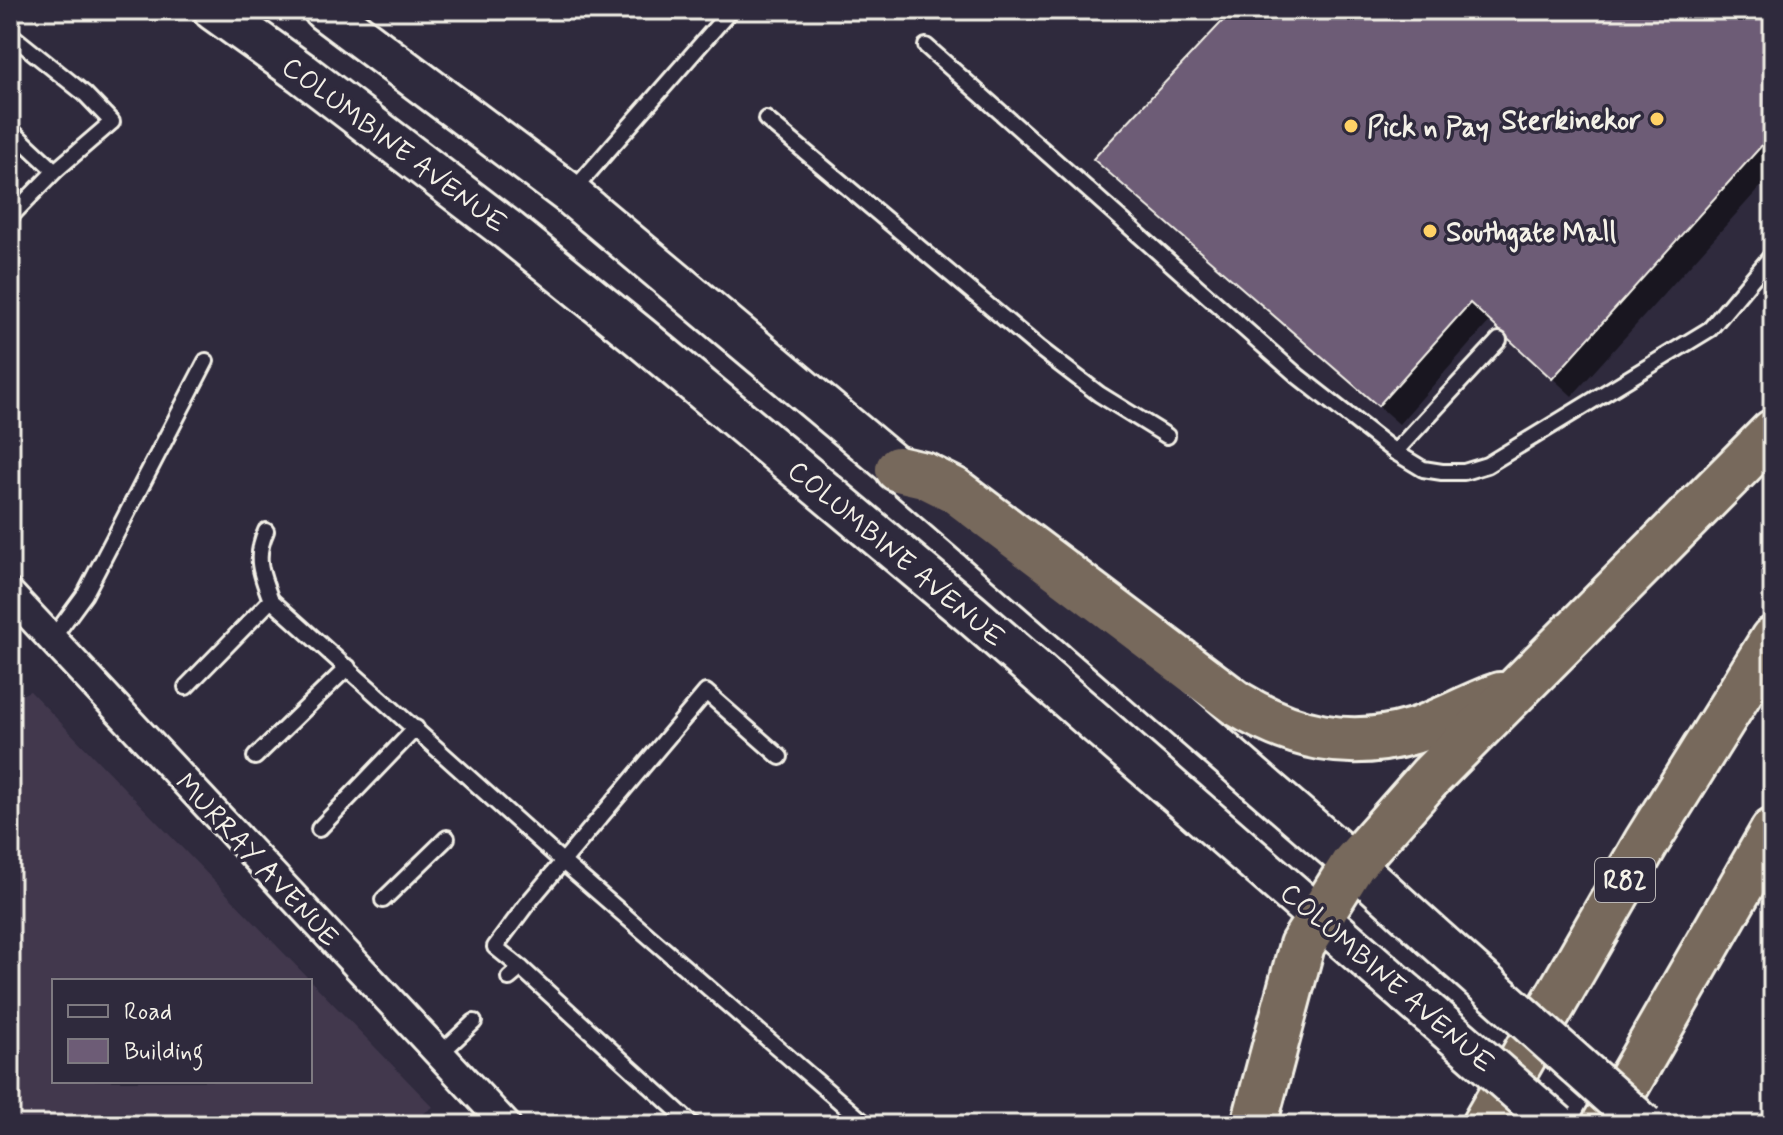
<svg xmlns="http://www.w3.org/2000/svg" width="1783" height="1135" viewBox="0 0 1783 1135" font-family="Mynerve,sans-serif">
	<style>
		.built { fill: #42394e; fill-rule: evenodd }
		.shadow { fill: #0007 }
		.building { fill: #6d5c76; stroke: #f4f1e8; stroke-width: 2 }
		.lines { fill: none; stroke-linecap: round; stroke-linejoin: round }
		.lane-casing { stroke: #f4f1e8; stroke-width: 20 }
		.street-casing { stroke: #f4f1e8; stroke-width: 34 }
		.secondary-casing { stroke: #f4f1e8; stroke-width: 46 }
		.highway-casing { stroke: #f4f1e8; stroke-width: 50 }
		.lane { stroke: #2f2a3d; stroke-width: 14 }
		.street { stroke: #2f2a3d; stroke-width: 28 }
		.secondary { stroke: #2f2a3d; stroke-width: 40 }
		.highway { stroke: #77695c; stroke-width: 44 }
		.secondary-bridge-casing { stroke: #f4f1e8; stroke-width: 46; stroke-linecap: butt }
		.secondary-bridge { stroke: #2f2a3d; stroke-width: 40 }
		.poi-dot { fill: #ffd166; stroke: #2f2a3d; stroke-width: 3 }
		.labels { text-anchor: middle; stroke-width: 7; stroke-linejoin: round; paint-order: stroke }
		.shield { fill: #2f2a3d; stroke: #b9b5b5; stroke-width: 2 }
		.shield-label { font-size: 26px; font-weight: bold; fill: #f4f1e8 }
		.poi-label { font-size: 28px; font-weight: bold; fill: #f4f1e8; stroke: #2f2a3d; text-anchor: start }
		.street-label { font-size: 28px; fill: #f4f1e8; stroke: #2f2a3d }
	</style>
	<rect width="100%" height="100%" fill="#2f2a3d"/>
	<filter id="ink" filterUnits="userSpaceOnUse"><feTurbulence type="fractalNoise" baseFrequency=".0125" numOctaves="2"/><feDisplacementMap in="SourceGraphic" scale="16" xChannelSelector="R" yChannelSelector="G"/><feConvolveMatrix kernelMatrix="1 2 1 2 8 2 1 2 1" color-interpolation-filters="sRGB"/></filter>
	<g filter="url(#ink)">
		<path class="built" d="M30,691L433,1107L406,1125H10V700ZM54,981H310V1081H54Z"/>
		<path class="shadow" d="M1236,10H1773V173L1572,396L1490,321L1399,424L1096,159Z"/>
		<path class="building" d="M1233,10H1773V133L1552,379L1470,303L1378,406L1093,159Z"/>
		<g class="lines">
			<defs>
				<g id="lane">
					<path d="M10,34L85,94L112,122L55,171L10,217"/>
					<path d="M926,46L1299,377L1395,452L1423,469L1442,472H1464L1487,465L1710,329L1773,254"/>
					<path d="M766,119L1039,348L1099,394L1167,436"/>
					<path d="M10,129L55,171"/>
					<path d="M571,193L731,10"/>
					<path d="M1395,452L1499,340"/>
					<path d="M266,531C254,557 261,574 271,600L563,862L867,1125"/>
					<path d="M52,639L85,594L206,361"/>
					<path d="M186,687L271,600"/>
					<path d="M255,757L348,667"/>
					<path d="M319,829L416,728"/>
					<path d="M383,900L447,838"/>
					<path d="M521,968L693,1125"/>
					<path d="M509,978L521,968L495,947L527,904L706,692L780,757"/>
					<path d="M440,1054L474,1022"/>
				</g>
				<path id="street" d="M10,594L506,1125"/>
				<g id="secondary">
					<path d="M214,10L302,73L509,231L640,337L971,614L1407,994"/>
					<path d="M324,10L570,194L898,469L1353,864L1431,935"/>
				</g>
				<g id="highway">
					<path d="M898,469L924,475L954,490L1236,703C1292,737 1349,751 1414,731C1444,721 1471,705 1500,695"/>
					<path d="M1254,1125L1302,945L1353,864L1430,777L1773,432"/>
					<path d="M1484,1125L1646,843L1773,639"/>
					<path d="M1604,1125L1773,831"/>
				</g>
			</defs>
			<use href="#lane" class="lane-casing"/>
			<use href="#street" class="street-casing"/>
			<use href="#secondary" class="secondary-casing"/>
			<use href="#highway" class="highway-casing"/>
			<use href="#lane" class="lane"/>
			<use href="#street" class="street"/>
			<use href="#secondary" class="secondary"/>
			<use href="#highway" class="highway"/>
			<defs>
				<g id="secondary-bridge">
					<path d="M1431,935L1644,1125"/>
					<path d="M1407,994L1557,1125"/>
				</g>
			</defs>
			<use href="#secondary-bridge" class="secondary-bridge-casing"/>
			<use href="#secondary-bridge" class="secondary-bridge"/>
		</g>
	</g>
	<g class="poi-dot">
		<circle cx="1657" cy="119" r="8"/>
		<circle cx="1351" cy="126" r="8"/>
		<circle cx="1430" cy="231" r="8"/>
	</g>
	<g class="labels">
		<rect class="shield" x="1595" y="858" width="60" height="44" rx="6"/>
		<g class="shield-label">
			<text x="1625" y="889">R82</text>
		</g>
		<g class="poi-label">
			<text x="1641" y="129" text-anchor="end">Sterkinekor</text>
			<text x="1367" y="136">Pick n Pay</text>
			<text x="1446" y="241">Southgate Mall</text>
		</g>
		<g class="street-label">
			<text transform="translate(395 144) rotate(37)" y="10">COLUMBINE AVENUE</text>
			<text transform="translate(897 553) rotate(40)" y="10">COLUMBINE AVENUE</text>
			<text transform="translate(258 859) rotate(47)" y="10">MURRAY AVENUE</text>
			<text transform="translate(1388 977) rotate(41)" y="10">COLUMBINE AVENUE</text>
		</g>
	</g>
	<rect width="1783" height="1135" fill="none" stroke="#2f2a3d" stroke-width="40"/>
	<rect x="20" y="20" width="1743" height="1095" fill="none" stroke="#f4f1e8" stroke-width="3" filter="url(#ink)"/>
	<rect x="52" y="979" width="260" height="104" fill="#2f2a3d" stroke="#7e7a81" stroke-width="2"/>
	<rect x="68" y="1005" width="40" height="12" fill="#2f2a3d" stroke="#7e7a81" stroke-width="2"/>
	<text x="124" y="1019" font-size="24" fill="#f4f1e8">Road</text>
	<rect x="68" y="1039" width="40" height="24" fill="#6d5c76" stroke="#7e7a81" stroke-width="2"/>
	<text x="124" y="1059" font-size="24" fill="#f4f1e8">Building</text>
</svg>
